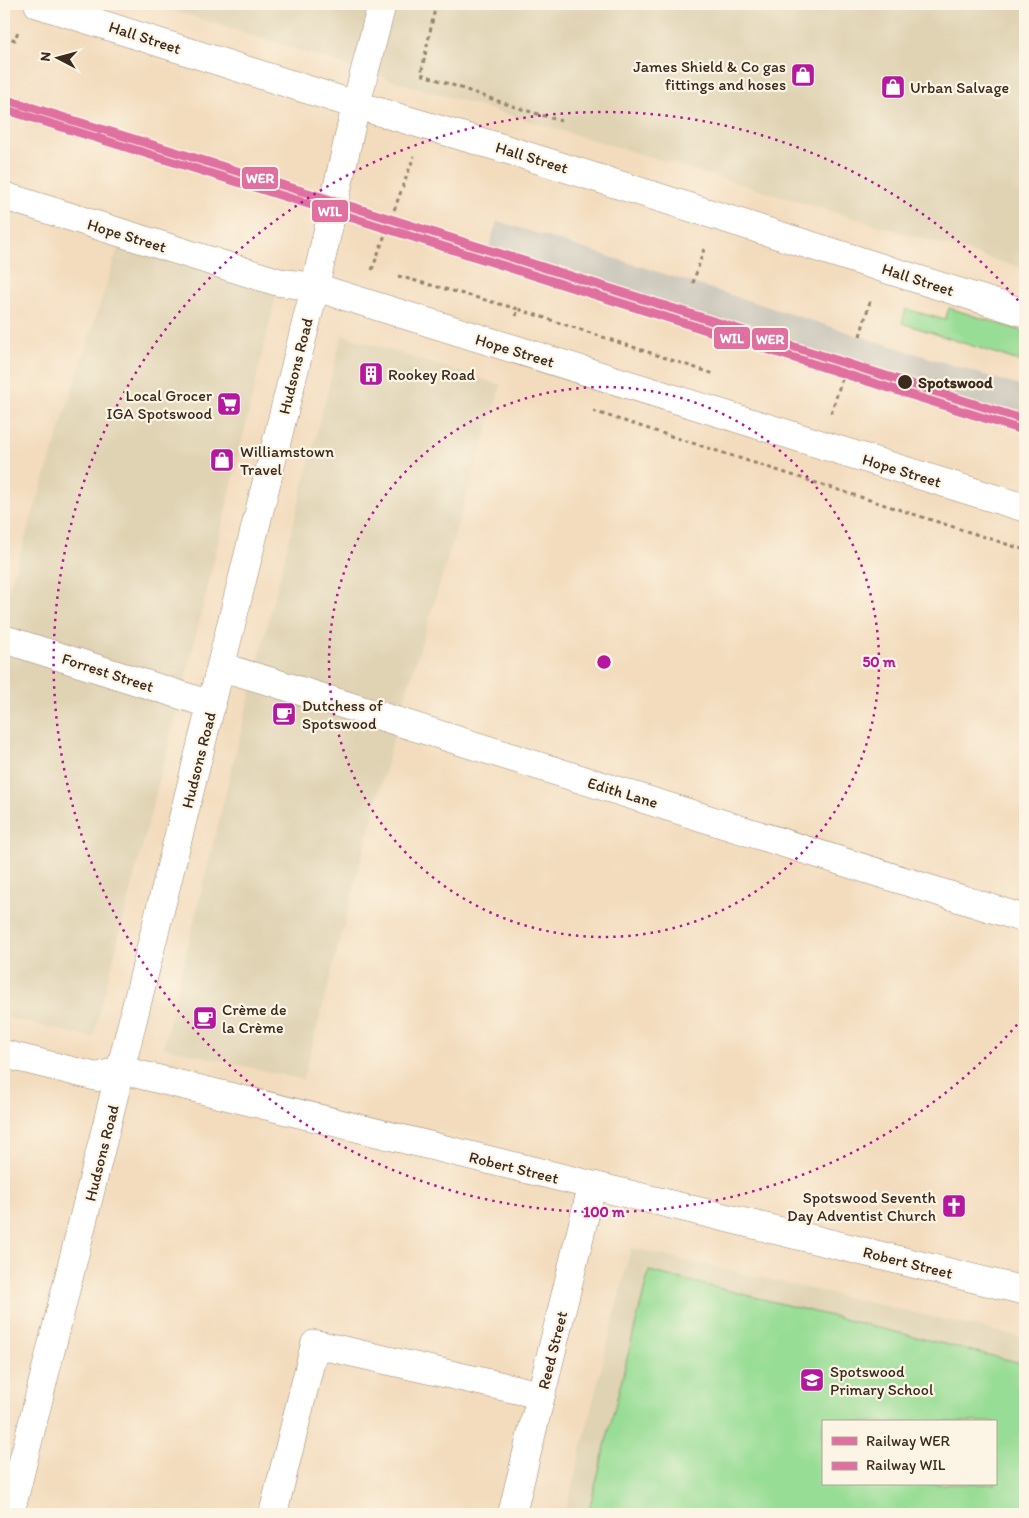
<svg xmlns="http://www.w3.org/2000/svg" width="1029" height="1518" viewBox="0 0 1029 1518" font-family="Itim,sans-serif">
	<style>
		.built { fill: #e0d3b4; fill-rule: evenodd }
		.industrial { fill: #c8c4b8 }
		.green { fill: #98dd95; stroke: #6a845a; fill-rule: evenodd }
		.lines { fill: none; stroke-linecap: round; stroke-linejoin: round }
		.minor-casing { stroke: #97836e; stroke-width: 29 }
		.path { stroke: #97836e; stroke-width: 3; stroke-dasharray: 4 4; stroke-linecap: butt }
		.minor { stroke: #fff; stroke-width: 28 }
		.rail-1-casing { stroke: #fcf5e5; stroke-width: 12 }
		.rail-2-casing { stroke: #fcf5e5; stroke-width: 12 }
		.rail-1 { stroke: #df70a0; stroke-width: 9 }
		.rail-2 { stroke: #df70a0; stroke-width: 9 }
		.ring { fill: none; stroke: #b5179e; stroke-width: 2.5; stroke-dasharray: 2.5 5 }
		.stop-dot { fill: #3b2a1e; stroke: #fcf5e5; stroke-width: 2 }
		.labels { text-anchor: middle; stroke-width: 4.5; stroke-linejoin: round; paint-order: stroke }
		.street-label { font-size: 16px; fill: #3b2a1e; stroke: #fcf5e5 }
		.poi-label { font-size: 16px; fill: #3b2a1e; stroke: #fcf5e5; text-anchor: start }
		.stop-label { font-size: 16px; font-weight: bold; fill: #3b2a1e; stroke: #fcf5e5; text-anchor: start }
		.centre { fill: #b5179e; stroke: #fcf5e5; stroke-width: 2.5 }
		.ring-label { font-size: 15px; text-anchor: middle; font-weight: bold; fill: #b5179e; stroke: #fcf5e5; stroke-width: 4.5; stroke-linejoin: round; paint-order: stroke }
		.line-badge { stroke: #fcf5e5; stroke-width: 2 }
		.badge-label { font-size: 14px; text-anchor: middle; font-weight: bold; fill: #fff }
	</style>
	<rect width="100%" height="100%" fill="#fcf5e5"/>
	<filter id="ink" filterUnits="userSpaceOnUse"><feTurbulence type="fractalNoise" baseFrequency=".02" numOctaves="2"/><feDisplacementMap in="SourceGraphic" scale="10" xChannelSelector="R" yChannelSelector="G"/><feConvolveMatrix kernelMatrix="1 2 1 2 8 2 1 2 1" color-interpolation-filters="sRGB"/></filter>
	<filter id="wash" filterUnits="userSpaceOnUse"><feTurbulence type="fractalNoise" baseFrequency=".0096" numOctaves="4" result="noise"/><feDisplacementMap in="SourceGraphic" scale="20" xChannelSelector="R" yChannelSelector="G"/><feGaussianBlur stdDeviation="1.12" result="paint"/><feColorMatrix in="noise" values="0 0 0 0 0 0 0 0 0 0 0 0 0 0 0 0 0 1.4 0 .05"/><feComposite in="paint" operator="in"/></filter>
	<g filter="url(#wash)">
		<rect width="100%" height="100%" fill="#f3dcbd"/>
		<g class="built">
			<path d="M154,4H1025V269L388,79Z"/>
			<path d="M119,244L277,292L193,649L93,1038L4,1017V604Z"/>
			<path d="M342,335L501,385L401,710L303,1080L163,1047L264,637Z"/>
			<path d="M631,1248L1025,1338V1514H565ZM823,1422H995V1484H823Z"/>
		</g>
		<path class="industrial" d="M497,221L1025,388V427L486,257Z"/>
		<g class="green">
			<path d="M949,308L1025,332V363L902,323L906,309L945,320Z"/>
			<path d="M649,1271L1025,1364V1514H588ZM823,1422H995V1484H823Z"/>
		</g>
	</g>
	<g filter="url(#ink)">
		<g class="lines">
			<defs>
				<g id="minor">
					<path d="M38,4L356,105L502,148L1025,313"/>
					<path d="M4,196L278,282L315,287L1025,508"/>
					<path d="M4,639L212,705"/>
					<path d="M221,667L269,681L1025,919"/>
					<path d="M4,1054L97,1077L121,1070L1025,1291"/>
					<path d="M10,1514L315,287L356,105L382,4"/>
					<path d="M273,1514L315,1344L541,1395"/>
					<path d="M512,1514L592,1186"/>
				</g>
			</defs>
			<use href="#minor" class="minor-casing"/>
			<g class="path">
				<path d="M436,4L421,74L515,107L561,121"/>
				<path d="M4,36L15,40L18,31"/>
				<path d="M372,270L414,156"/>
				<path d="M398,276L518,309"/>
				<path d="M693,283L705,246"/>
				<path d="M516,316L518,309L714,374"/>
				<path d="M860,336L871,298"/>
				<path d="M593,411L1025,550"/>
				<path d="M831,413L845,370"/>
			</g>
			<use href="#minor" class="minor"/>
			<defs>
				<path id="rail-1" d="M4,99L334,201L1025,420"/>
				<path id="rail-2" d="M4,109L331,211L1022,430"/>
			</defs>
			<use href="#rail-1" class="rail-1-casing"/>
			<use href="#rail-2" class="rail-2-casing"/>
			<use href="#rail-1" class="rail-1"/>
			<use href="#rail-2" class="rail-2"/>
		</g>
	</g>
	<g class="ring">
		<circle cx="604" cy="662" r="275"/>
		<path d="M1022 1019A550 550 0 1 1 1022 305"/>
	</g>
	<defs>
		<symbol id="shop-square" viewBox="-11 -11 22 22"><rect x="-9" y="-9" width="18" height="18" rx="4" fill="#b5179e" stroke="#fcf5e5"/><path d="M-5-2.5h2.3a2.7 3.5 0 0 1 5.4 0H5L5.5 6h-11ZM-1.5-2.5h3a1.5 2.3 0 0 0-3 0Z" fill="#fff"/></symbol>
		<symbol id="building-square" viewBox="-11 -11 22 22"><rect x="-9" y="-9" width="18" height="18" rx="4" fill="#b5179e" stroke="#fcf5e5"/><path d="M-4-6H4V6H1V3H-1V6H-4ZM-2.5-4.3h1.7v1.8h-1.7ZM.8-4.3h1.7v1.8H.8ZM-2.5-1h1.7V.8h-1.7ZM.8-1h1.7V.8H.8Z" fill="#fff"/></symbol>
		<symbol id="supermarket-square" viewBox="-11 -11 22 22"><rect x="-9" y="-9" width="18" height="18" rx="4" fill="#b5179e" stroke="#fcf5e5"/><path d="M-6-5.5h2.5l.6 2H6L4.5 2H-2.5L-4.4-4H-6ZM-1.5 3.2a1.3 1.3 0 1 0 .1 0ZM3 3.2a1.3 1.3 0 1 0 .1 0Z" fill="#fff"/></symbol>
		<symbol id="cafe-square" viewBox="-11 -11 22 22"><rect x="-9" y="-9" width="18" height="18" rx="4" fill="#b5179e" stroke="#fcf5e5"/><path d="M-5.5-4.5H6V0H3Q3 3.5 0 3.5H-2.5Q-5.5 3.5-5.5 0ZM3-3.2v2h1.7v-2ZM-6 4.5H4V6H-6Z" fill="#fff"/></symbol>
		<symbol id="church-square" viewBox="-11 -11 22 22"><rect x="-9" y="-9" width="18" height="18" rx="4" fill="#b5179e" stroke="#fcf5e5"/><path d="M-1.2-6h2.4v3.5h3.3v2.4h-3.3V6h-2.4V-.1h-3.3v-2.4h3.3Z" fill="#fff"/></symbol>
		<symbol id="school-square" viewBox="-11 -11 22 22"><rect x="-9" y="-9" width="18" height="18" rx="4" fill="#b5179e" stroke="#fcf5e5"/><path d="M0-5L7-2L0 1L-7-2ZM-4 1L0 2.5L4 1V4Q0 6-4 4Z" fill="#fff"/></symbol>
	</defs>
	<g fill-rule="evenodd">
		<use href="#shop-square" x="789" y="61" width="28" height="28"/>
		<use href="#shop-square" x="879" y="73" width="28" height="28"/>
		<use href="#building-square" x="357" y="360" width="28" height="28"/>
		<use href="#supermarket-square" x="215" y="390" width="28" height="28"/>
		<use href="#shop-square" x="208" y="446" width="28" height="28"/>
		<use href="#cafe-square" x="270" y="700" width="28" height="28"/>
		<use href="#cafe-square" x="191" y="1004" width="28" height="28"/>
		<use href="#church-square" x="940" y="1192" width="28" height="28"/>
		<use href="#school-square" x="798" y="1366" width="28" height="28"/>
	</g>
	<circle class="stop-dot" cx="905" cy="382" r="8"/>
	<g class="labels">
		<g class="street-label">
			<text transform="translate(145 37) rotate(18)" y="6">Hall Street</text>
			<text transform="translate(532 157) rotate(17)" y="6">Hall Street</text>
			<text transform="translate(127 235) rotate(17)" y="6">Hope Street</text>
			<text transform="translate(918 279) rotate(18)" y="6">Hall Street</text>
			<text transform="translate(515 350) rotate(17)" y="6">Hope Street</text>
			<text transform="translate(295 366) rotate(-76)" y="6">Hudsons Road</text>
			<text transform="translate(902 470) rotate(17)" y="6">Hope Street</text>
			<text transform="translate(108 672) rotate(18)" y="6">Forrest Street</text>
			<text transform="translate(198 760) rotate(-76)" y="6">Hudsons Road</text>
			<text transform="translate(623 792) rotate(17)" y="6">Edith Lane</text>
			<text transform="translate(101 1153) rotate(-76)" y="6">Hudsons Road</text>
			<text transform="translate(514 1167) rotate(14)" y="6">Robert Street</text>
			<text transform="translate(908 1262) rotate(14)" y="6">Robert Street</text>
			<text transform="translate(552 1350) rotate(-76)" y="6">Reed Street</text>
		</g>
		<g class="poi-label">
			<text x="786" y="72" text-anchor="end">James Shield &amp; Co gas<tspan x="786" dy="18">fittings and hoses</tspan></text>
			<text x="910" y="93">Urban Salvage</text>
			<text x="388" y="380">Rookey Road</text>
			<text x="212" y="401" text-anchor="end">Local Grocer<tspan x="212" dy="18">IGA Spotswood</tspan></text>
			<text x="240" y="457">Williamstown<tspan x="240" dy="18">Travel</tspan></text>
			<text x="302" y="711">Dutchess of<tspan x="302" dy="18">Spotswood</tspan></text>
			<text x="222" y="1015">Crème de<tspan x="222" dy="18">la Crème</tspan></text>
			<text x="936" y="1203" text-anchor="end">Spotswood Seventh<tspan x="936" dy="18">Day Adventist Church</tspan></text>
			<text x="830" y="1377">Spotswood<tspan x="830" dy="18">Primary School</tspan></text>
		</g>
		<g class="stop-label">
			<text x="918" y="388">Spotswood</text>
		</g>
	</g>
	<circle cx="604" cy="662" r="8" class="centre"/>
	<g class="ring-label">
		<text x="879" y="667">50 m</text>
		<text x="604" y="1217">100 m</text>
	</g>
	<g class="line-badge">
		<rect x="241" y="166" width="38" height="24" rx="5" fill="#df70a0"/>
		<rect x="311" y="199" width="38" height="24" rx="5" fill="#df70a0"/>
		<rect x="713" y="326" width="38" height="24" rx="5" fill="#df70a0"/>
		<rect x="751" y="327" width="38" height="24" rx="5" fill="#df70a0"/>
	</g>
	<g class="badge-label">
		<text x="260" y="183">WER</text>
		<text x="330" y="216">WIL</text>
		<text x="732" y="343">WIL</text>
		<text x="770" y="344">WER</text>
	</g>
	<rect width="1029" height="1518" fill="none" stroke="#fcf5e5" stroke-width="20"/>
	<rect x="822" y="1420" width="175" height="65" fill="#fcf5e5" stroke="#afa495"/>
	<rect x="832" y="1437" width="25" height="8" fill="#df70a0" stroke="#afa495"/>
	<text x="866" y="1446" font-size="15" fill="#3b2a1e">Railway WER</text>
	<rect x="832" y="1462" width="25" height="8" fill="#df70a0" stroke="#afa495"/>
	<text x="866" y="1470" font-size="15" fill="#3b2a1e">Railway WIL</text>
	<g transform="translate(58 58) rotate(276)" stroke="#fcf5e5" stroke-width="4" paint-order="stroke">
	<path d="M0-4L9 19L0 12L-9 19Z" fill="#3b2a1e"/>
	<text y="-8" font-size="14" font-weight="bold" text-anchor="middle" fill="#3b2a1e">N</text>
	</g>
</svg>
